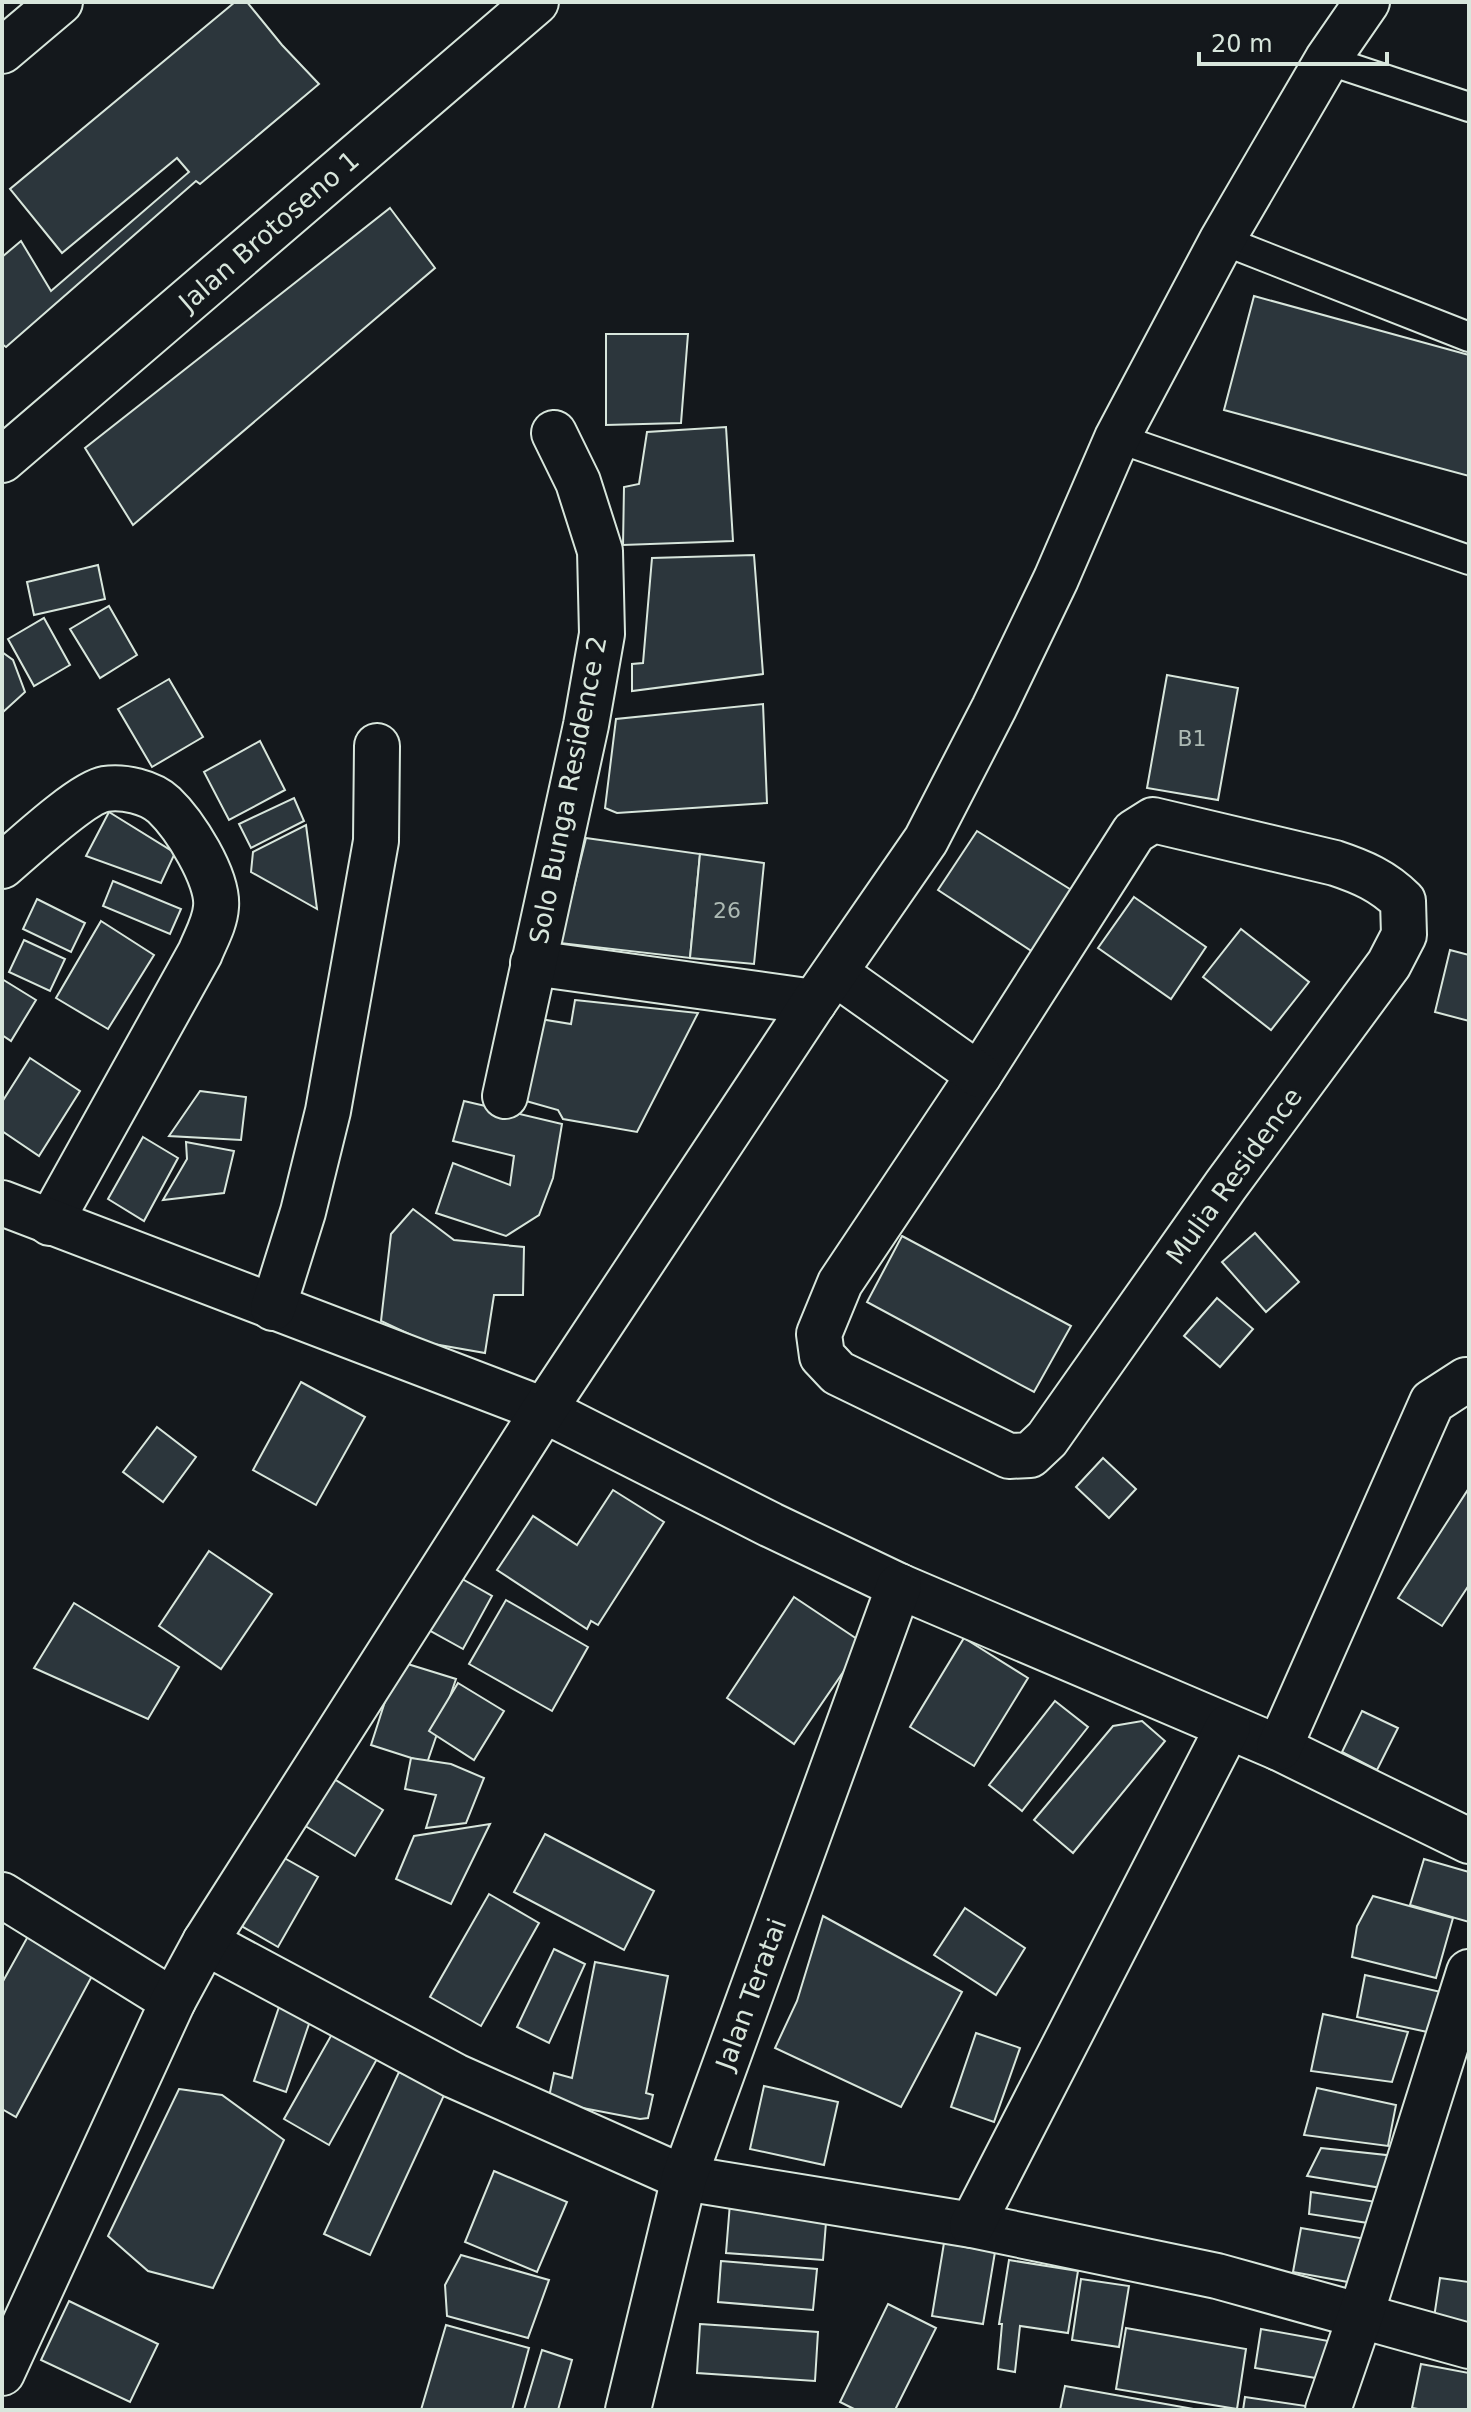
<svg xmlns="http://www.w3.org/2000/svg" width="1471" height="2412" viewBox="0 0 1471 2412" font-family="'DejaVu Sans',sans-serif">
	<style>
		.building { fill: #2c363c; stroke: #d8e6dc; stroke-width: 2 }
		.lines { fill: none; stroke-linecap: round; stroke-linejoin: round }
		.service-casing { stroke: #d8e6dc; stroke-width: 32 }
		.minor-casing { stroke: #d8e6dc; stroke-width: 48 }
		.tertiary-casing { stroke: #d8e6dc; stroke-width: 48 }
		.service { stroke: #14181c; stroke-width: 28 }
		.minor { stroke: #14181c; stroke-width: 44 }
		.tertiary { stroke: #14181c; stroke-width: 44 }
		.labels { text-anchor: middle; stroke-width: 6; stroke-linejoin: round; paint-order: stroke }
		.number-label { font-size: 22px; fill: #adbab4 }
		.street-label { font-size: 26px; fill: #d8e6dc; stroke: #14181c }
	</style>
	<rect width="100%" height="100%" fill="#14181c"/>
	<g class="building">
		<path d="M235,2H247L282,45L319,84L200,184L196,181L6,347L2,344V257L21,241L51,291L189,172L177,158L62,253L10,189Z"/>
		<path d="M390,208L435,268L133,525L85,448Z"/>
		<path d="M1254,296L1469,355V476L1224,410Z"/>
		<path d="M606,334H688L681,423L606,425Z"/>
		<path d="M726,427L733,541L623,545L624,487L639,484L647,432Z"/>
		<path d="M754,555L763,674L632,691V664L643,663L652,558Z"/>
		<path d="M98,565L105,599L34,615L27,582Z"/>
		<path d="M109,606L137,655L100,678L70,629Z"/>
		<path d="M44,618L70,665L34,686L8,639Z"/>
		<path d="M2,652L13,660L25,692L2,713Z"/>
		<path d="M1167,675L1238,688L1218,800L1147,788Z"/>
		<path d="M169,679L203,737L152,767L118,709Z"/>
		<path d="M763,704L767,803L617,813L605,808L616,719Z"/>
		<path d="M260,741L285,790L229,820L204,772Z"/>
		<path d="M294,798L304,821L251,848L239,824Z"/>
		<path d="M109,812L175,853L161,883L86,856Z"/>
		<path d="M306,825L317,909L251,872L253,852Z"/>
		<path d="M977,831L1073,891L1033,952L938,890Z"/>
		<path d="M586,838L700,854L690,958L560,943Z"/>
		<path d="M700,854L764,863L754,964L690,958Z"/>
		<path d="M113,881L181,909L170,934L103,906Z"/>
		<path d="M1134,897L1206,947L1171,999L1098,948Z"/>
		<path d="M37,899L85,923L71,952L23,929Z"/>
		<path d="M101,921L154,955L108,1029L56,998Z"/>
		<path d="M1241,929L1309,982L1271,1030L1203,977Z"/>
		<path d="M24,940L65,959L50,991L9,972Z"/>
		<path d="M1450,950L1469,955V1021L1435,1012Z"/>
		<path d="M2,979L36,1000L11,1041L2,1035Z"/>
		<path d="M575,1000L698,1013L637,1132L563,1119L558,1110L526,1101L540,1019L571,1024Z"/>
		<path d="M30,1058L80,1091L39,1156L2,1131V1102Z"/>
		<path d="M200,1091L246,1097L241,1140L169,1136Z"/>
		<path d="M464,1101L562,1124L553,1178L539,1215L506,1236L436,1213L453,1163L510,1185L514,1156L453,1141Z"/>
		<path d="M143,1137L178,1158L144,1221L108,1199Z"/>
		<path d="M186,1142L234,1151L224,1193L163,1200L187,1159Z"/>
		<path d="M413,1209L454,1240L524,1247L523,1295H494L485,1353L428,1343L381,1321L391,1234Z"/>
		<path d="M1255,1233L1299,1282L1266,1312L1222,1262Z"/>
		<path d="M902,1236L1071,1326L1034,1392L867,1302Z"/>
		<path d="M1217,1298L1253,1329L1220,1367L1184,1336Z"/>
		<path d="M301,1382L365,1417L316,1505L253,1470Z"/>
		<path d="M157,1427L196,1457L163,1502L123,1472Z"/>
		<path d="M1103,1458L1136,1489L1109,1518L1076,1487Z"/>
		<path d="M1469,1488V1585L1442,1626L1398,1598Z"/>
		<path d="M613,1490L664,1522L598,1625L591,1621L587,1629L497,1570L533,1516L577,1545Z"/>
		<path d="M209,1551L272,1594L221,1669L159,1626Z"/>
		<path d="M457,1576L492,1596L463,1649L427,1629Z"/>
		<path d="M794,1597L863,1643L794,1744L727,1698Z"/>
		<path d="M506,1600L588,1647L552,1711L469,1664Z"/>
		<path d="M74,1603L179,1667L148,1719L34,1668Z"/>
		<path d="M964,1638L1028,1678L974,1766L910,1727Z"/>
		<path d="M398,1661L456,1679L427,1763L371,1745Z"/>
		<path d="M458,1683L504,1711L474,1760L429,1731Z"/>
		<path d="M1055,1701L1088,1727L1022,1811L989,1785Z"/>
		<path d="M1362,1711L1398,1728L1377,1770L1342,1752Z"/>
		<path d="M1142,1721L1165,1741L1073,1853L1034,1820L1113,1726Z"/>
		<path d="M411,1758L451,1764L484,1778L466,1823L426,1828L436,1795L405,1789Z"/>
		<path d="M331,1777L383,1810L355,1856L302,1824Z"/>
		<path d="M490,1824L451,1904L396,1879L414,1836Z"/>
		<path d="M545,1834L654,1891L624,1950L514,1892Z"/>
		<path d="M270,1850L318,1877L278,1947L231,1920Z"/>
		<path d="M1424,1859L1469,1872V1922L1410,1905Z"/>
		<path d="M489,1894L539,1923L481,2026L430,1997Z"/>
		<path d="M1373,1896L1453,1918L1436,1978L1352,1957L1357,1926Z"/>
		<path d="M965,1908L1025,1948L996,1995L934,1955Z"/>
		<path d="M823,1916L962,1992L901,2107L775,2048L797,2001Z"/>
		<path d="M32,1929L98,1965L16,2117L2,2109V1983Z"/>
		<path d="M554,1949L585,1964L549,2043L517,2027Z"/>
		<path d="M595,1962L668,1976L646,2093L653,2095L648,2118L640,2119L567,2105L549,2097L554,2073L572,2078Z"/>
		<path d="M1365,1975L1441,1992L1432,2033L1357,2017Z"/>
		<path d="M280,2004L312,2015L286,2092L254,2081Z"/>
		<path d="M1323,2014L1408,2032L1392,2082L1311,2071Z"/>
		<path d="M976,2033L1020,2048L994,2122L951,2107Z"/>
		<path d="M332,2034L377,2059L329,2145L284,2119Z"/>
		<path d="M399,2072L445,2093L370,2255L324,2234Z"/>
		<path d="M764,2086L838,2102L824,2165L750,2149Z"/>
		<path d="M1317,2088L1396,2105L1388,2146L1304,2135Z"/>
		<path d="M179,2089L222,2095L284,2140L213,2288L148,2271L108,2236Z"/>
		<path d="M1321,2148L1395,2156L1388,2189L1307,2176Z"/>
		<path d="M494,2171L567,2202L537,2272L465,2242Z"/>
		<path d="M1311,2192L1383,2203L1381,2225L1309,2214Z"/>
		<path d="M730,2203L827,2210L823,2260L726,2253Z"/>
		<path d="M1301,2228L1366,2239L1359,2284L1293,2272Z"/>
		<path d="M944,2243L995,2252L983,2324L932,2316Z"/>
		<path d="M461,2255L549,2280L528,2338L447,2316L445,2285Z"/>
		<path d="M1009,2260L1078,2271L1068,2333L1020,2326L1015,2372L998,2369L1002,2324H999Z"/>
		<path d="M721,2261L817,2269L813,2310L718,2302Z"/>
		<path d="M1440,2278L1469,2282V2336L1432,2331Z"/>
		<path d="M1081,2279L1129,2286L1119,2347L1072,2340Z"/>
		<path d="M69,2301L158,2344L130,2402L41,2360Z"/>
		<path d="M888,2304L936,2328L895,2410H856L840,2402Z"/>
		<path d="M700,2324L818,2332L815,2381L697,2373Z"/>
		<path d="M446,2325L529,2348L512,2410H421Z"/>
		<path d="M1126,2328L1246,2349L1237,2409L1116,2389Z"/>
		<path d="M1261,2329L1334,2342L1328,2380L1255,2368Z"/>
		<path d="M542,2350L572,2360L558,2410H524Z"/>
		<path d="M1421,2364L1469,2373V2410H1424L1412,2408Z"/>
		<path d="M1065,2386L1199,2410H1060Z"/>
		<path d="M1245,2397L1306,2406V2410H1243Z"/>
	</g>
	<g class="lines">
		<defs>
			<g id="service">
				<path d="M1327,60L1469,107"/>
				<path d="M1222,240L1469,337"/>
				<path d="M1117,438L1469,560"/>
			</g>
			<g id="minor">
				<path d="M2,51L60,2"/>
				<path d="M2,460L536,2"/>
				<path d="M1153,820L1335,863C1362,872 1383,881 1403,901L1404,935L1389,964L1226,1185L1047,1439L1030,1455L1009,1456L838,1373L822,1356L819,1334L840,1283L979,1075L1134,832Z"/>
				<path d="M2,866C23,848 82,793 105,789C123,786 150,792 164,805C184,824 219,878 216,907C215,923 206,938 200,953L50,1223"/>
				<path d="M533,963L814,1002"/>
				<path d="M835,973L979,1075"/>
				<path d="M505,1096L586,725L602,634L600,551L578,482L554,433"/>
				<path d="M2,1203L544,1410L771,1525L899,1586L1279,1748L1469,1841"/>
				<path d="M273,1308L303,1212L328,1111L376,841L377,746"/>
				<path d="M1279,1748L1432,1402L1466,1380H1469"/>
				<path d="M2,1895L173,2001"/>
				<path d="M205,1942L455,2076L684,2178L972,2225L1217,2276L1469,2346"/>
				<path d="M972,2225L1228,1727"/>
				<path d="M628,2410L684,2178L899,1586"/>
				<path d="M1328,2410L1361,2314L1469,1972"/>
			</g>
			<path id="tertiary" d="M2,2373L173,2001L205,1942L544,1410L814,1002L926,840L994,708L1056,579L1117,438L1222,240L1327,60L1367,2"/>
		</defs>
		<use href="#service" class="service-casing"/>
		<use href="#minor" class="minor-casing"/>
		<use href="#tertiary" class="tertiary-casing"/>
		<use href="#service" class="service"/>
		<use href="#minor" class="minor"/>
		<use href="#tertiary" class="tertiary"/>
	</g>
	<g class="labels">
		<g class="number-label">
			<text x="1192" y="746">B1</text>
			<text x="727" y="918">26</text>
		</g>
		<g class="street-label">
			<text transform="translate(269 231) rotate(-41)" y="9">Jalan Brotoseno 1</text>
			<text transform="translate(568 790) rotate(-79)" y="9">Solo Bunga Residence 2</text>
			<text transform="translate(1234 1176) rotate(-54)" y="9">Mulia Residence</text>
			<text transform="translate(751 1994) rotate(-70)" y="9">Jalan Teratai</text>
		</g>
	</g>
	<rect width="1471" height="2412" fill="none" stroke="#d8e6dc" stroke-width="8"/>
	<path d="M1199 52v12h188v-12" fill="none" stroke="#d8e6dc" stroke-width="4"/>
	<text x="1211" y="52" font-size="24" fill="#d8e6dc" stroke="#14181c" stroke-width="6" paint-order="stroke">20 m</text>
</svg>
